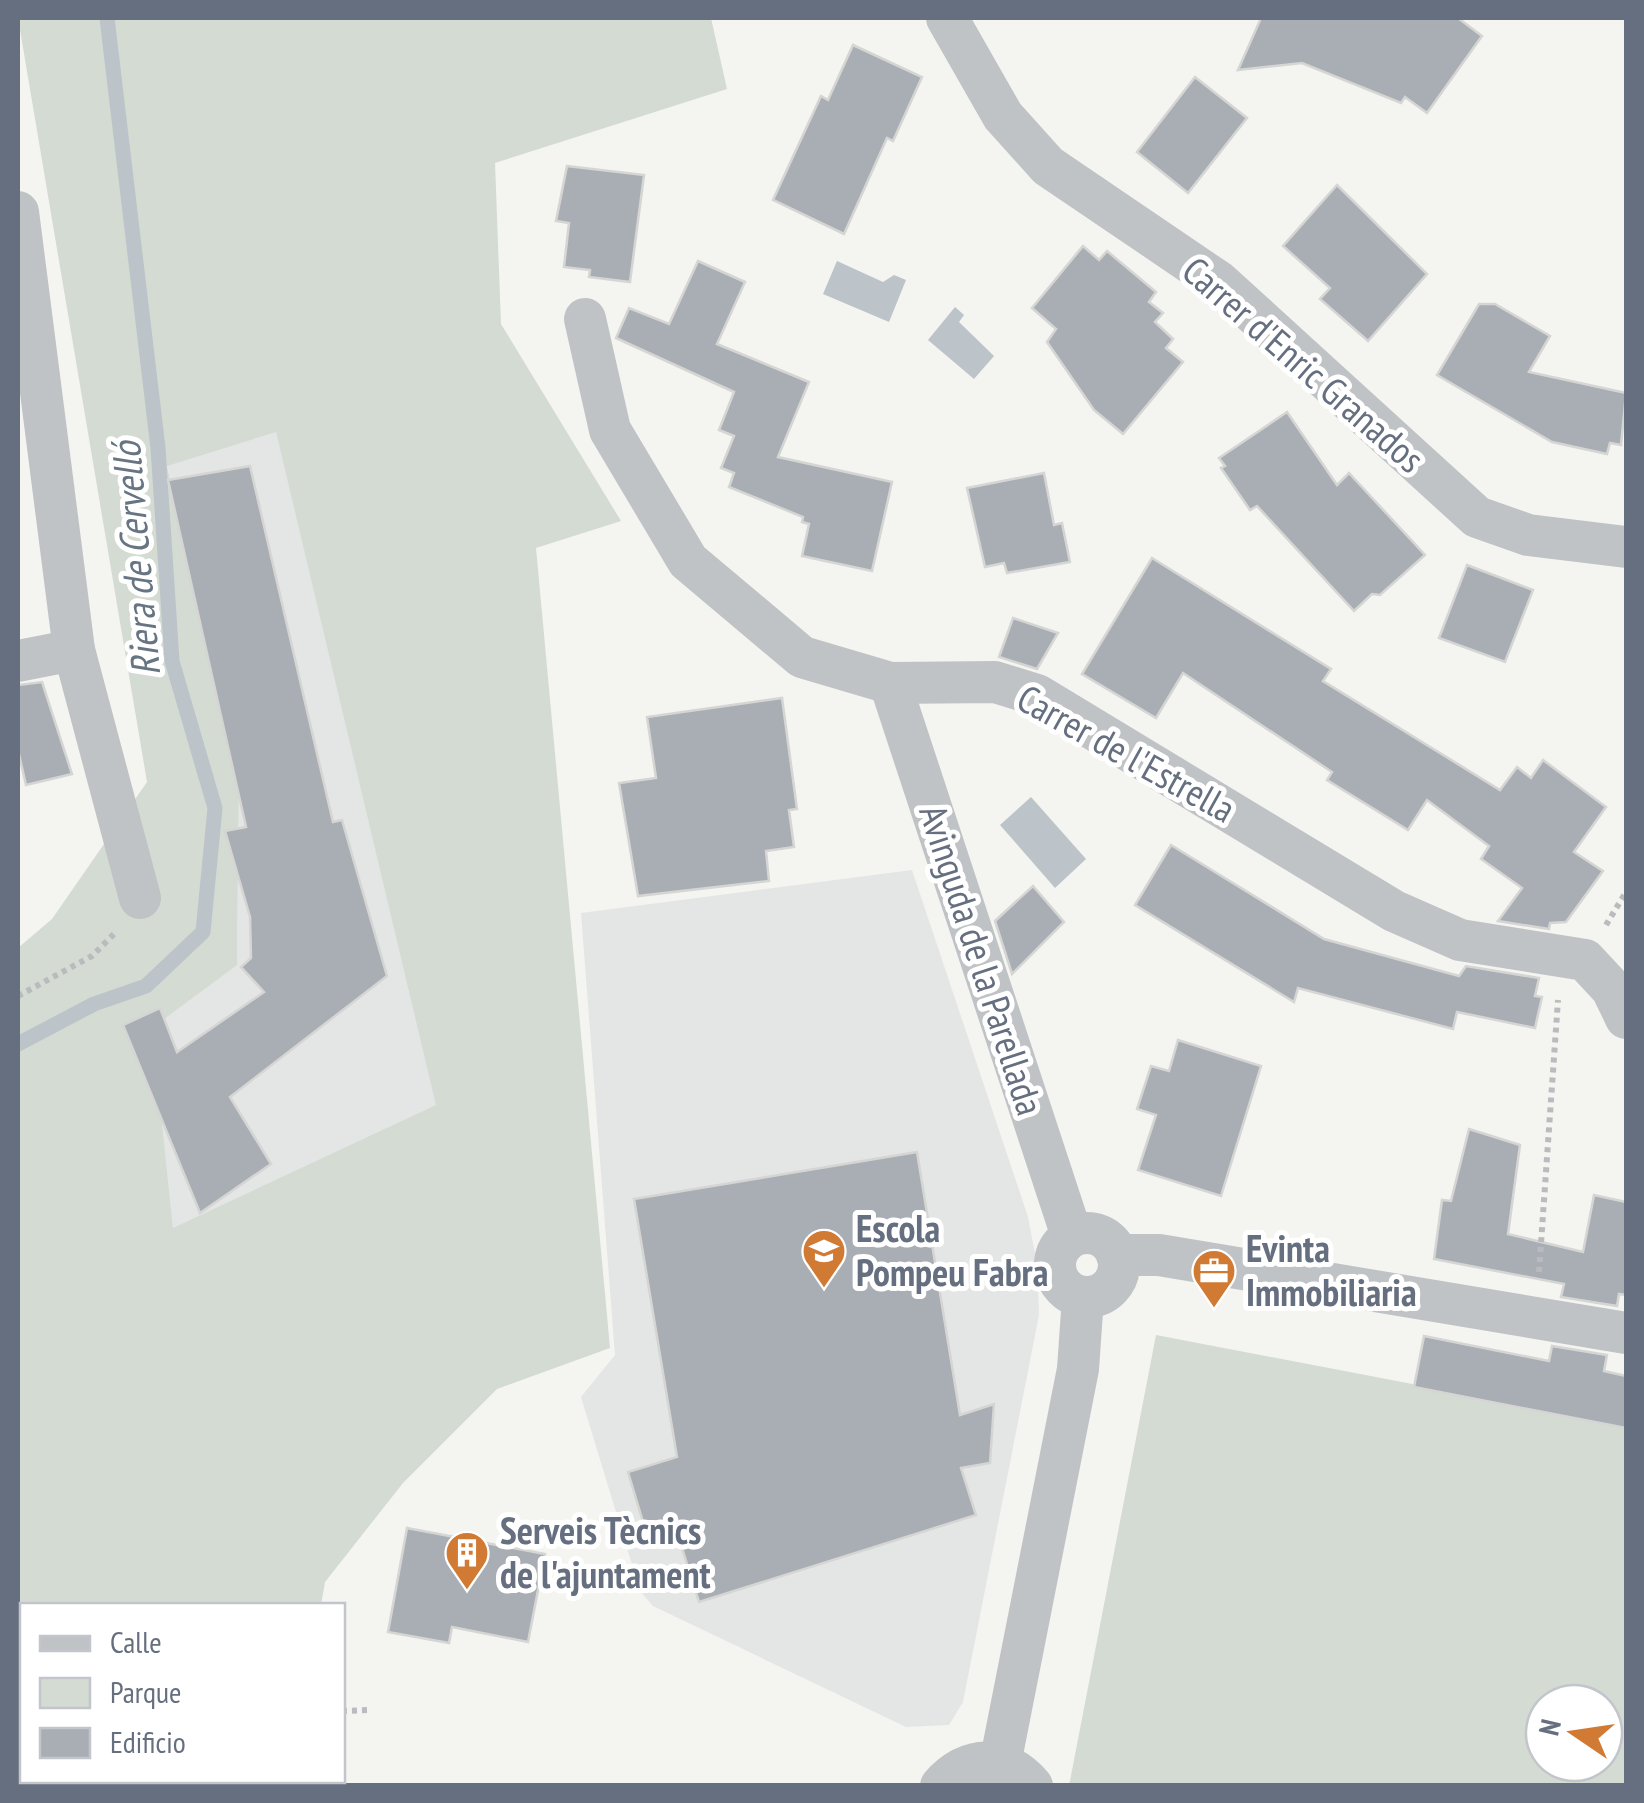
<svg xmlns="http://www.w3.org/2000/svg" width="1644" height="1803" viewBox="0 0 1644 1803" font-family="'PT Sans Narrow',sans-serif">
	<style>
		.built { fill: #e4e5e5 }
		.green { fill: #d4dbd3; fill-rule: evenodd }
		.water { fill: #bcc3c9 }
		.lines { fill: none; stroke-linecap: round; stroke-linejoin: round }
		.stream { stroke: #bcc3c9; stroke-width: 15 }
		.building { fill: #a9aeb4; stroke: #d5d6d4; stroke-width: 2.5 }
		.path { stroke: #babbbe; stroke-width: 6; stroke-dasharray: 5 5; stroke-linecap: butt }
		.street { stroke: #c0c3c6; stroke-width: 42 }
		.labels { text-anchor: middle; stroke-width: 10; stroke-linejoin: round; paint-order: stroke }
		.street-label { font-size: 38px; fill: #666f7f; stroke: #fff }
		.poi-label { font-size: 38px; font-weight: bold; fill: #666f7f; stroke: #fff; text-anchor: start }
		.water-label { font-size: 40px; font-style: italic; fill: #677583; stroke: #fff }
	</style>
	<rect width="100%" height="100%" fill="#f4f4f1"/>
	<g class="built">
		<path d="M276,431L437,1105L173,1229L152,1028L237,964L239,777L167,465Z"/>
		<path d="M912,870L1028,1217L1037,1264L1039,1315L963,1702L949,1725L906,1727L653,1606L640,1591L581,1397L615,1355L581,913Z"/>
	</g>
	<g class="green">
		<path d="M18,18H711L727,89L495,163L501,324L621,521L536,548L610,1348L497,1389L403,1483L325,1582L321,1605L22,1606V1683L18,1682V948L52,919L147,782ZM276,432L436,1105L173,1228L152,1028L237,965L239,777L167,466Z"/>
		<path d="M1156,1335L1626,1425V1785L1069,1786ZM1544,1703H1604V1763H1544Z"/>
	</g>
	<g class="water">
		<path d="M837,261L883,282L894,275L906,280L889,322L823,294Z"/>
		<path d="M955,307L964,315L959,322L994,356L974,379L928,340Z"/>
		<path d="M1031,797L1086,859L1055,888L1000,825Z"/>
	</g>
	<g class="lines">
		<g class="stream">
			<path d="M18,1044L94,1004L146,986L203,932L215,808L172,661L158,448L107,18"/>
			<path d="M18,1639L22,1641"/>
		</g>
	</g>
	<g class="building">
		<path d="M1261,18H1458L1482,36L1427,113L1405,97L1401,103L1302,63L1238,70Z"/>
		<path d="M853,45L922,77L893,141L887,138L844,234L773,200L821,96L828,100Z"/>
		<path d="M1195,77L1247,118L1188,193L1137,152Z"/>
		<path d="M567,166L644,175L630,282L589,277L590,270L564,267L569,223L556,221Z"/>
		<path d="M1337,185L1427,274L1368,341L1320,299L1330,288L1283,246Z"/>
		<path d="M1083,246L1099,260L1107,251L1156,292L1149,302L1163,313L1155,322L1173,339L1166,348L1183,362L1123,434L1094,410L1047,342L1056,329L1032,308Z"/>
		<path d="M698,261L745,282L717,344L809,382L778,457L892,482L872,571L802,556L809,524L802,522L803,517L729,487L734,473L721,468L734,436L719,430L734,392L616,338L629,308L669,324Z"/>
		<path d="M1479,304H1495L1550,336L1529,372L1626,393L1621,445L1610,443L1607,454L1552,442L1437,375Z"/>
		<path d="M1287,412L1337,485L1349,473L1425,555L1380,595L1372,594L1354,611L1257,506L1250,510L1221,468L1225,466L1219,458Z"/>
		<path d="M250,466L333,822L342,820L387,976L230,1097L271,1164L200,1213L123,1025L160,1008L177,1052L264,992L241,967L251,958L250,917L225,831L246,827L168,480Z"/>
		<path d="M1044,473L1054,525L1062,523L1070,562L1007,573L1004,563L985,567L967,488Z"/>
		<path d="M1152,558L1331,669L1323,681L1500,790L1517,767L1531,778L1543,760L1606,807L1574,852L1603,871L1566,922L1550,923L1549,929L1498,921L1522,888L1481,859L1489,846L1427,800L1408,830L1327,780L1332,772L1183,673L1156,718L1082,674Z"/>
		<path d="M1467,565L1533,590L1505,662L1439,638Z"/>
		<path d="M1013,618L1058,633L1037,669L999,657Z"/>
		<path d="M42,682L72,774L26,785L18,750V685Z"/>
		<path d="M782,698L797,809L789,810L794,847L766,851L769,881L638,896L619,783L656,778L647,717Z"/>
		<path d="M1171,845L1324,939L1459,976L1466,966L1539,978L1535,996L1542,997L1535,1028L1457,1012L1453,1029L1298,988L1294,1002L1135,905Z"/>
		<path d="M1033,886L1064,922L1012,974L995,921Z"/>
		<path d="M1178,1040L1261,1066L1221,1196L1138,1170L1156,1115L1137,1109L1151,1066L1169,1071Z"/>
		<path d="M1469,1129L1520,1145L1508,1234L1583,1252L1594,1195L1626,1202V1295L1619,1294L1617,1306L1561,1297L1564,1284L1434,1259L1442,1200L1451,1201Z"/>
		<path d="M917,1152L960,1415L994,1404L990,1463L961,1468L976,1515L699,1602L674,1523L646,1532L628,1472L677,1457L634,1199Z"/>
		<path d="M1424,1336L1549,1361L1552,1346L1607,1355L1604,1371L1626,1376V1428L1414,1387Z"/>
		<path d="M407,1528L545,1554L528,1642L452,1627L449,1643L388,1632Z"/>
	</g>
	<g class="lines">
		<g class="path">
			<path d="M1606,925L1626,892"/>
			<path d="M18,996L92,956L116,932"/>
			<path d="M1539,1272L1558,1000"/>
			<path d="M18,1686L22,1687"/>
			<path d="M342,1711L370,1710"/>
		</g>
		<g class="street">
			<path d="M947,18L1003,116L1048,166L1219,282L1477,517L1528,535L1626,547"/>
			<path d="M18,212L74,650L140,898"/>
			<path d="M585,319L610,430L688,561L802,657L890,683L995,682L1037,695L1394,911L1460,940L1585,960L1612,989L1626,1018"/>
			<path d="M18,661L74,650"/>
			<path d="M890,683L1072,1236"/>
			<circle cx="1087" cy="1265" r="32"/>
			<path d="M1117,1255H1159L1626,1333"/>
			<path d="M1000,1764L1078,1369L1083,1297"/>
			<path d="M941,1786C967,1755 1006,1754 1032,1786"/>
		</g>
	</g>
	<defs>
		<symbol id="school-pin" viewBox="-11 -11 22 30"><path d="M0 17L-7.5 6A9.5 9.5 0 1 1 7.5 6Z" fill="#d17a34" stroke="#fff"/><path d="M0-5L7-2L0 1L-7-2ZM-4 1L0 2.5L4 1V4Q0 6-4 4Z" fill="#fff"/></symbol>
		<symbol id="office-pin" viewBox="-11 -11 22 30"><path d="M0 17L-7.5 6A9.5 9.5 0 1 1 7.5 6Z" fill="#d17a34" stroke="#fff"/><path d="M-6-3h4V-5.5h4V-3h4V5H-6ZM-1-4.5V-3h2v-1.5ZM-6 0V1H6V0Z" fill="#fff"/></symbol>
		<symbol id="building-pin" viewBox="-11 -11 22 30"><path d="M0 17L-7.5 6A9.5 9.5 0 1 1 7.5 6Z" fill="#d17a34" stroke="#fff"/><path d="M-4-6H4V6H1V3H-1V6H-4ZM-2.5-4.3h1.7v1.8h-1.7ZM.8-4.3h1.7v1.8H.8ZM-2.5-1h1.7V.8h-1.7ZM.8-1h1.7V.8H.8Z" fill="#fff"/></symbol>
	</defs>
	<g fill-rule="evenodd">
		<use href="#school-pin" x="799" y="1226" width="50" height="68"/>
		<use href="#office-pin" x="1189" y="1246" width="50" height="68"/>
		<use href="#building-pin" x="442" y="1528" width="50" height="68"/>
	</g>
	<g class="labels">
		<g class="street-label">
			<text transform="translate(1303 365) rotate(41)" y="13">Carrer d'Enric Granados</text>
			<text transform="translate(1126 754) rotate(29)" y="13">Carrer de l'Estrella</text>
			<text transform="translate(981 960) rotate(72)" y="13">Avinguda de la Parellada</text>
		</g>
		<g class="poi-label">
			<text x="856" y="1242">Escola<tspan x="856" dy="44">Pompeu Fabra</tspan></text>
			<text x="1246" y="1262">Evinta<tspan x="1246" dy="44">Immobiliaria</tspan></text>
			<text x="500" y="1544">Serveis Tècnics<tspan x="500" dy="44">de l'ajuntament</tspan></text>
		</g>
		<g class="water-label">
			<text transform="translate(136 559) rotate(-95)" y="14">Riera de Cervelló</text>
		</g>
	</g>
	<rect width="1644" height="1803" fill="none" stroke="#666f7f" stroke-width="40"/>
	<rect x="20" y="1603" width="325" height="180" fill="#ffffff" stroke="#c2c5cc" stroke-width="2.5"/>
	<rect x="40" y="1636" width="50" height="15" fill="#c0c3c6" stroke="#c2c5cc" stroke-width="2.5"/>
	<text x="110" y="1653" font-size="30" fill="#666f7f">Calle</text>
	<rect x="40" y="1678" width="50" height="30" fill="#d4dbd3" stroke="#c2c5cc" stroke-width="2.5"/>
	<text x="110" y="1703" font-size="30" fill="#666f7f">Parque</text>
	<rect x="40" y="1728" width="50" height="30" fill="#a9aeb4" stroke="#c2c5cc" stroke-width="2.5"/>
	<text x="110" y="1753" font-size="30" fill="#666f7f">Edificio</text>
	<g transform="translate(1574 1733) rotate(283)"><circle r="48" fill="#ffffff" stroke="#c2c5cc" stroke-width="2.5"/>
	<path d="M0-8L18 38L0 25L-18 38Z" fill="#d17a34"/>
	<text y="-15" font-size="28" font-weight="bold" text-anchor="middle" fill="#666f7f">N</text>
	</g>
</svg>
